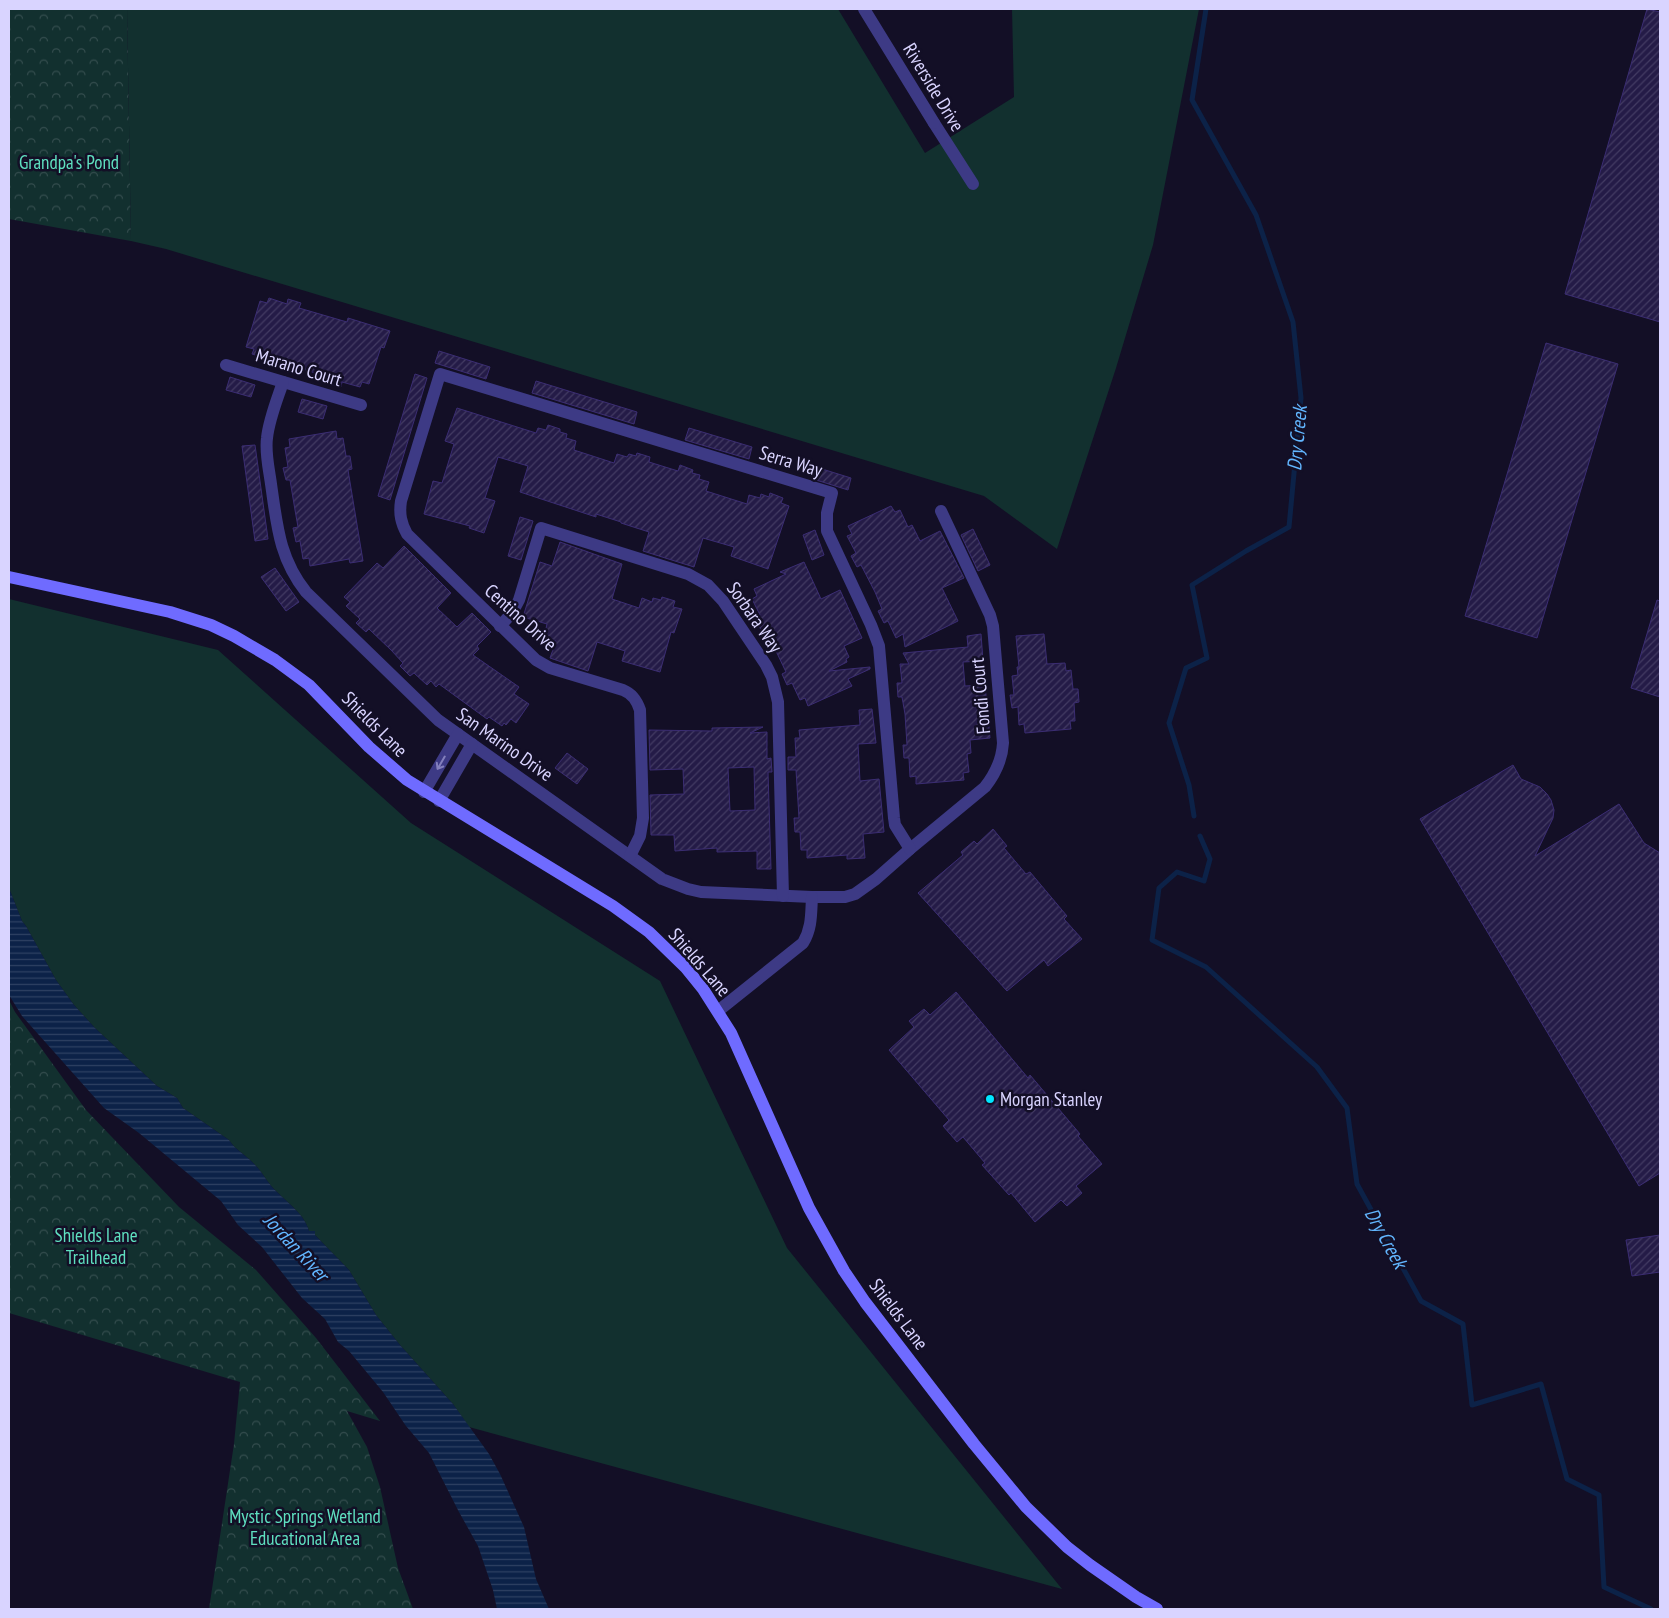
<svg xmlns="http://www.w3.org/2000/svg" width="1669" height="1618" viewBox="0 0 1669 1618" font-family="'PT Sans Narrow',sans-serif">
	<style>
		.grass { fill: #12302f }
		.forest { fill: url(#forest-crowns) }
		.water { fill: url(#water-rules) }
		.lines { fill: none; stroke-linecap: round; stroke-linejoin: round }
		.stream { stroke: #0c2248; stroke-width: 5 }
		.building { fill: url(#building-hatch); stroke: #3b2d73; fill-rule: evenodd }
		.minor { stroke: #3d3a85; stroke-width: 12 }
		.tertiary { stroke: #3d3a85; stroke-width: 12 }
		.secondary { stroke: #6f6bff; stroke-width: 12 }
		.oneway { stroke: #837fbc }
		.poi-dot { fill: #00e5ff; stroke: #130f26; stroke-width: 2 }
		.labels { text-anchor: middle; stroke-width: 5; stroke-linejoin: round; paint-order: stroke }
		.street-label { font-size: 19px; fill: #d9d4ff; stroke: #130f26 }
		.park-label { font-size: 19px; fill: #5fe0c0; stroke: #130f26 }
		.poi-label { font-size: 19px; fill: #d9d4ff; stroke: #130f26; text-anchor: start }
		.water-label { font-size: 20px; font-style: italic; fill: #62b6ff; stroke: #130f26 }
	</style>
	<defs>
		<pattern id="forest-crowns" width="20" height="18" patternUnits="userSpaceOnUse" patternTransform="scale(1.25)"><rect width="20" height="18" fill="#12302f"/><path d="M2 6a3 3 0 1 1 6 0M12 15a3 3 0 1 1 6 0" fill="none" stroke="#344d4e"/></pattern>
		<pattern id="water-rules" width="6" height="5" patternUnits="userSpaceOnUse" patternTransform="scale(1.25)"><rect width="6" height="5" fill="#0c2248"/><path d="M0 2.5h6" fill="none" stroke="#2f4163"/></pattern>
		<pattern id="building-hatch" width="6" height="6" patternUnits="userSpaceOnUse" patternTransform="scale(1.25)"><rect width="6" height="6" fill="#241b47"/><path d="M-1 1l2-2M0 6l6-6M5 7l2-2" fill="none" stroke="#433b63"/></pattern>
	</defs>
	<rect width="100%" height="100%" fill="#130f26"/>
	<g class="grass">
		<path d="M127,9H838L925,153L1014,97L1012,9H1199L1153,245L1116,368L1057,549L984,496L166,249L131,241Z"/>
		<path d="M9,599L218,650L411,823L660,981L787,1248L1062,1589L469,1427L453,1404L400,1345L376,1315L349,1270L315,1235V1231H309C305,1215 288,1203 277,1192C269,1185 264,1175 257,1167C249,1157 236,1151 229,1140L183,1108L177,1098L157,1086L95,1028L74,1005L56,980L26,926L22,921L9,888Z"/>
	</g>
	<g class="forest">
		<path d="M9,9H127L131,241L9,219Z"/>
		<path d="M9,1000L15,1012L86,1110L179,1207L256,1270L316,1338L380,1421L347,1411L367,1447L380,1487L398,1568L413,1609H209L234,1444L240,1382L9,1313Z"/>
	</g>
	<path class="water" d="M9,888L22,921L26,926L56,980L74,1005L95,1028L157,1086L177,1098L183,1108L229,1140C236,1151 249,1157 257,1167C264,1175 269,1185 277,1192C288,1203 305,1215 309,1231H315V1235L349,1270L376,1315L400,1345L453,1404L489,1454L500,1474L524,1527L536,1579L549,1609H497L493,1590L478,1546L459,1512L429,1453L406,1426L383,1392L349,1351L338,1342L325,1319L302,1298L262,1247L238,1225L221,1201L139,1133L104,1108L22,1016L9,995Z"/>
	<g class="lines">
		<g class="stream">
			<path d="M1194,816L1189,785L1169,723L1186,668L1207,658L1192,585L1246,551L1289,527L1301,398L1293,322L1256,215L1192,100L1206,9"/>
			<path d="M1200,836L1210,859L1204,881L1177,872L1159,888L1152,940L1206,967L1317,1067L1347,1108L1357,1184L1421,1301L1463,1324L1472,1405L1541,1384L1567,1479L1599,1495L1604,1587L1651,1609"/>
		</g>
	</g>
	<g class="building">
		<path d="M1647,9L1660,12V322L1565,294Z"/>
		<path d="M269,298L287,304L288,299L301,303L299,308L347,322L348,318L390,331L384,348L381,347L369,384L362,382L360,387L342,382L341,387L328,383L329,378L312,372L283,363L281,368L269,364L271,360L252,354L254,349L246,347L260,301L267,303Z"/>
		<path d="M1546,343L1618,364L1537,638L1465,616Z"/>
		<path d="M439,351L490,367L486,379L435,363Z"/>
		<path d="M415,374L427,378L390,500L378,496Z"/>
		<path d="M230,377L255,385L251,397L226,390Z"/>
		<path d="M536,381L637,412L634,424L532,393Z"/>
		<path d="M302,399L327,406L323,419L298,412Z"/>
		<path d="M457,408L536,433L538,428L546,430L548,425L560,429V432L567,434L566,438L576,441L574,450L614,463L617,454L627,457L629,454L636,456L637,453L650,457L649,462L678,471L680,465L693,470L692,473L700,475L699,479L709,482L706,491L747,504L749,495L760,498L761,494L769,497L770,493L783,498L781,503L789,506L768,569L731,556L734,547L703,538L694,567L643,551L649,532L621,523V522L596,514V517L520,492L528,466L498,457L485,498L495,501L484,533L469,528L470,526L424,514L433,481L442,483L454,444L445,441Z"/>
		<path d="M689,428L752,447L749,459L685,440Z"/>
		<path d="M336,431L337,439L343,438L346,456H350L352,469L348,470L363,561L350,563L349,559L310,566L309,558L303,559L300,541L296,542L293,528L298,527L295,510L290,480H286L283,468L288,467L285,448L290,447L289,439Z"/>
		<path d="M255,445L268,539L255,541L242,446Z"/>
		<path d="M806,464L851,478L848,490L813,479Z"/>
		<path d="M891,506L895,512L900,510L908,527L912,525L920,541L940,531L964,578L942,588L958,621L905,647L903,634L896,638L888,621L884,623L878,611L882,609L875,592L861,565L857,567L851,556L856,553L847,536L852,534L848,526Z"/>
		<path d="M520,517L533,521L521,560L508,556Z"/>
		<path d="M973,529L990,565L978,571L961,535Z"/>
		<path d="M815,530L824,555L812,560L803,535Z"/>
		<path d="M560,542L622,564L612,599L639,608L642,598L652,602L653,598L661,600L662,597L675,601L673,607L682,609L674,633L671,632L660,672L622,661L625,651L597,642L588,671L550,658L556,641L544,637L547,624L523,617L540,562L552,566Z"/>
		<path d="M404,546L451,593L437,608L457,627L472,613L491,632L477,646L479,649L473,655L519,687L514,694L529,704L516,723L511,719L506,725L504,723L502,726L489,717L487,719L439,684L436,687L431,681L427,685L414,673L410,676L400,666L403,663L391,650L369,629L366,632L356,623L360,619L346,606L350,602L344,597L377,563L383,568Z"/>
		<path d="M804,562L821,599L840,590L862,638L844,646L849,657L846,659L847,662L829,671L870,667V669L848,679L852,686L808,706L805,698L800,700L792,683L787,685L782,674L786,672L765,628L761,630L755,617L760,615L752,599L757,596L754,589L786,574L780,572Z"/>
		<path d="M275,568L299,602L286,611L261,577Z"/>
		<path d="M1657,600L1660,601V697L1631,688Z"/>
		<path d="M981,634L983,661L963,662L965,686L985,685L990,738L970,740L971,753L967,754L969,772L963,773L964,780L916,784V776L910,777L909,758H904L903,745H907L905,714L902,697H898L897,683H902L900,664H909L903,653L968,647L967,636Z"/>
		<path d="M1044,634L1047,664L1065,663L1066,671L1071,670L1073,689H1078L1079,702L1074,703L1075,721H1070L1071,729L1025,733L1024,724L1019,725L1018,707L1012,708L1010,695H1014L1012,676L1018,675L1017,667H1019L1016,636Z"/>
		<path d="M872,709L876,743L858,744L860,781L879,779L884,832L863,834L865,858L847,859V855L807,858V850H801L800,832H795L794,818H799L796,770H788V757H796L795,738H800L799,730L860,725L859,710Z"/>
		<path d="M763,727L750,733L767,732V759L771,758L772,772H768L771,869H757V851L717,852V848L675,851L674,835H651L650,795L684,794L683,769L650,770L649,730L712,731V728ZM754,767L755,810L730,811L728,768Z"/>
		<path d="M567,753L588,769L577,784L555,768Z"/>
		<path d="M1513,765L1521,779L1540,787L1547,794L1551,800L1554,810L1553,818L1535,856L1619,804L1644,843L1660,853V1173L1639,1186L1420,819Z"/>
		<path d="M993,829L1007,846L1004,848L1026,874L1030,872L1067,916L1064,919L1082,939L1048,966L1044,960L1007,991L918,893L963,855L961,852L974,841L977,844Z"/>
		<path d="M956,992L1028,1078L1030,1075L1080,1134L1078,1136L1102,1164L1076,1186L1082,1193L1067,1206L1061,1200L1035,1222L1011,1193L1009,1195L982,1165L985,1163L963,1137L957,1142L943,1126L949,1120L889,1050L914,1027L909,1021L924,1009L930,1015Z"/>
		<path d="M1660,1235V1272L1632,1276L1626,1240Z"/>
	</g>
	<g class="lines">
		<g class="minor">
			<path d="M934,123L973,184"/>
			<path d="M226,365L361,405"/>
			<path d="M283,382C277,400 269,419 267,438C265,453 269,469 271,484C277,525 279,558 306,592L438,720L662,879L688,889L701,892L812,897H845L855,894L876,879L910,849L985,787C996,773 1002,760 1003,743L993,626L990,615L941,511"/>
			<path d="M500,626L512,613L519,600L541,528L688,574L708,585L723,601L766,665L772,677L778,702L783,896"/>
			<path d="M424,792L458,734"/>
			<path d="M439,801L472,744"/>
			<path d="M630,856L640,836L643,818L640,710C637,701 633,694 623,690L550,668L536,660L407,534C401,523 399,514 401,501L440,374L832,493L827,513V531L871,625L879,646L894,818L895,825L910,849"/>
			<path d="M718,1011L803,943C812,928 811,914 812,897"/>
		</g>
		<path class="tertiary" d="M864,9L934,123"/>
		<path class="secondary" d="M9,577L170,612L211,625L234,636L275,660L309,685L369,747L407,780L613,906L649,932L686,968L703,989L731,1033L809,1208L844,1271L865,1302L974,1444L1026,1507L1067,1547L1090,1565L1136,1597L1157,1609"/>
	</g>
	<defs><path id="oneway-shaft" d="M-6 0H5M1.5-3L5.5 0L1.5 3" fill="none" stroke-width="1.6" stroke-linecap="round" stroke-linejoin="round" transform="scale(1.25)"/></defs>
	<use class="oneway" href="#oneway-shaft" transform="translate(441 763) rotate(120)"/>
	<circle class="poi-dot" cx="990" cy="1099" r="5"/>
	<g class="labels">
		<g class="street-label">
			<text transform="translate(934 87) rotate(59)" y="7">Riverside Drive</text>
			<text transform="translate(299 367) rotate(17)" y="7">Marano Court</text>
			<text transform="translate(791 461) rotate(17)" y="7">Serra Way</text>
			<text transform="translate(521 617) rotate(42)" y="7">Centino Drive</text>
			<text transform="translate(755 617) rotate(55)" y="7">Sorbara Way</text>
			<text transform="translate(980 696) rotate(-95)" y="7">Fondi Court</text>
			<text transform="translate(375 724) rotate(45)" y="7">Shields Lane</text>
			<text transform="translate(505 744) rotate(35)" y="7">San Marino Drive</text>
			<text transform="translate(700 962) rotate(49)" y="7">Shields Lane</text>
			<text transform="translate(899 1314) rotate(53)" y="7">Shields Lane</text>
		</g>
		<g class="park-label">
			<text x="69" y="169">Grandpa's Pond</text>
			<text x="96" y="1242">Shields Lane<tspan x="96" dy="22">Trailhead</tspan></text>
			<text x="305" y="1523">Mystic Springs Wetland<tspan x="305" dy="22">Educational Area</tspan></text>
		</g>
		<g class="poi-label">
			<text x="1000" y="1106">Morgan Stanley</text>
		</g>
		<g class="water-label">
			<text transform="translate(1297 438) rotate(-85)" y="7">Dry Creek</text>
			<text transform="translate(1386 1238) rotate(61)" y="7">Dry Creek</text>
			<text transform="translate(296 1247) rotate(47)" y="7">Jordan River</text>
		</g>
	</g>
	<rect width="1669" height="1618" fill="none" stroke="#d9d4ff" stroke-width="20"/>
</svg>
